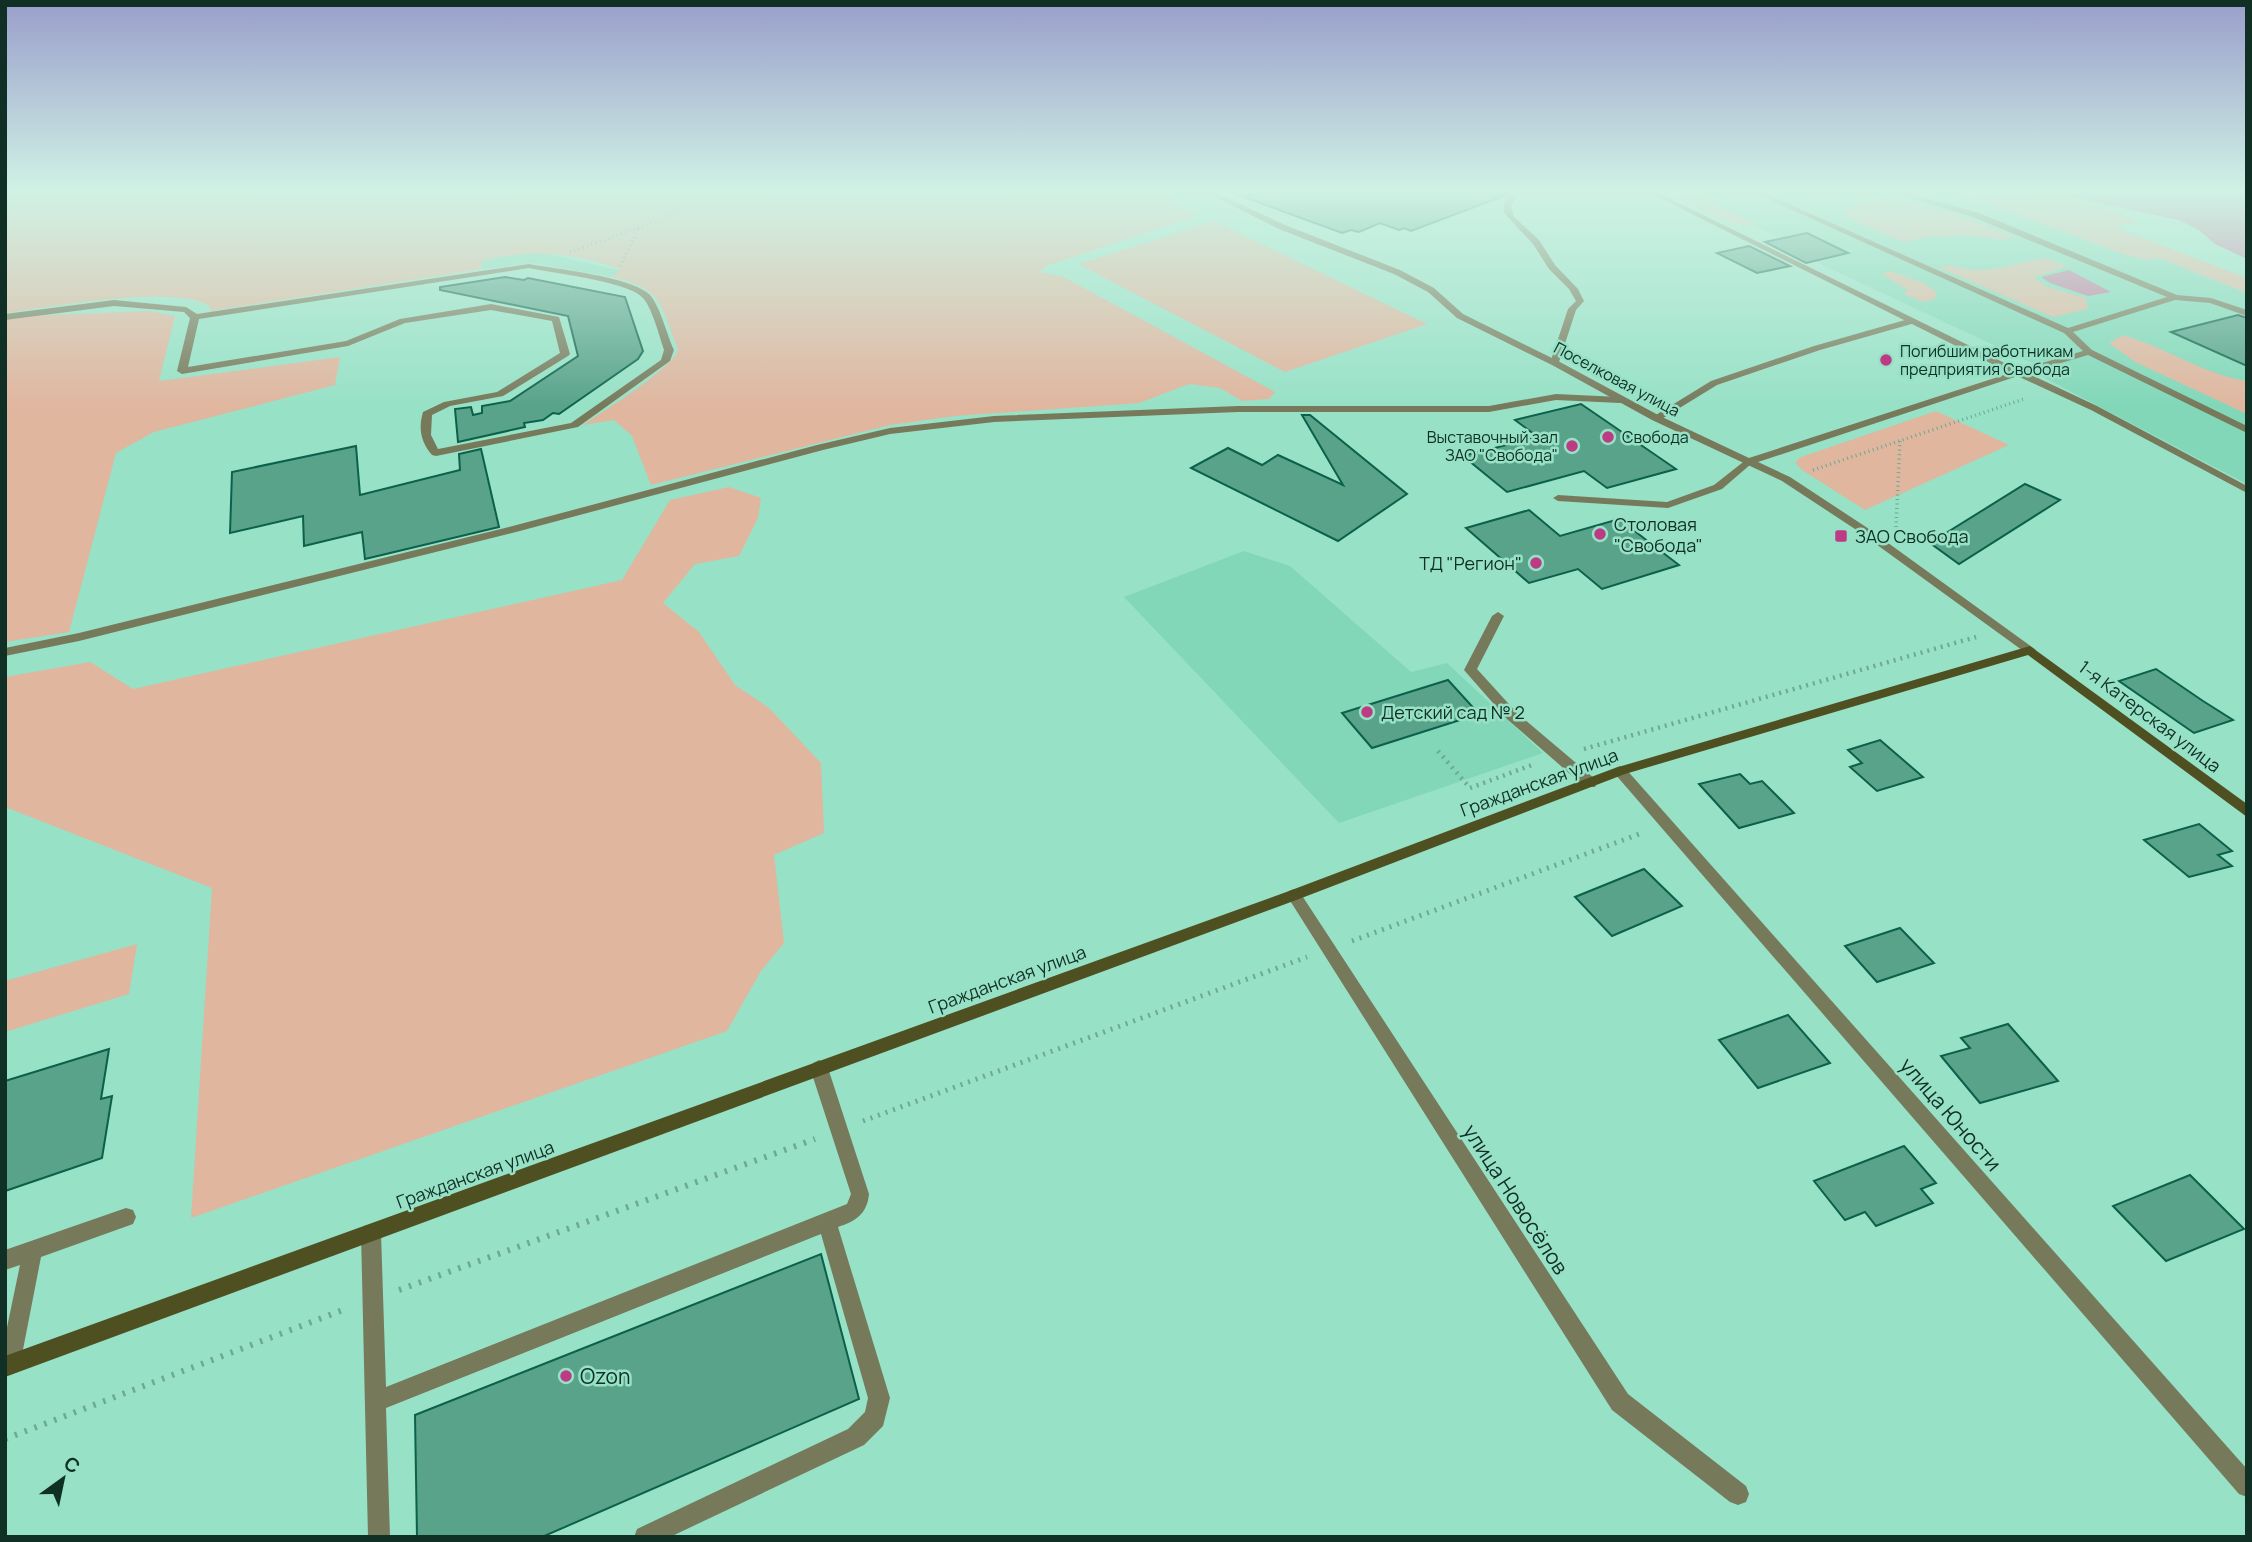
<svg xmlns="http://www.w3.org/2000/svg" width="2252" height="1542" font-family="Manrope,sans-serif">
	<rect width="100%" height="100%" fill="#97e1c6"/>
	<!-- built -->
	<g fill="#82d7b9">
		<polygon points="1685,190 1951,190 2126,255 2147,260 2159,258 2247,293 2247,484 2043,377 2053,373 1797,253 1803,251"/>
		<polygon points="527,252 544,253 622,271 611,277 533,263 482,269 481,261"/>
		<polygon points="1244,551 1290,566 1411,672 1447,663 1543,753 1339,823 1124,597"/>
	</g>
	<!-- green -->
	<g fill="#e0b69f">
		<path d="M5,190H1165L1175,197L1170,201L1197,216L1046,266L1040,272L1064,277L1275,392L1269,399L1242,401L1220,388L1189,384L1139,403L955,416L890,425L651,485L632,436L614,420L583,425C601,413 676,366 678,349C660,304 663,288 611,277L621,270C577,252 527,249 481,261L482,269L210,311V306C175,284 48,307 5,313Z"/>
		<path d="M1663,190H1685L1756,224C1730,230 1686,201 1663,190Z"/>
		<polygon points="1951,190 2053,190 2138,221 2114,227 2247,278 2247,293 2159,258 2147,260 2126,255"/>
		<polygon points="1894,199 1950,212 2014,237 2004,240 1968,235 1932,236 1903,242 1844,216 1846,209 1865,201"/>
		<polygon points="1214,221 1427,324 1285,372 1078,264"/>
		<path d="M2045,258L2067,266L2034,277L2045,286L2086,298L2088,309L2053,317L1940,268C1951,263 1955,267 1967,269C1993,273 2019,262 2045,258Z"/>
		<polygon points="1890,271 1926,284 1936,292 1935,299 1923,302 1904,294 1907,290 1882,274"/>
		<polygon points="148,311 175,316 159,381 340,357 335,385 154,432 116,453 69,632 5,642 5,317"/>
		<path d="M2123,335C2165,347 2203,374 2247,381V414L2135,362L2109,343Z"/>
		<polygon points="1936,411 2009,445 1865,510 1802,470 1795,462 1801,457"/>
		<polygon points="729,487 761,498 758,518 739,556 695,564 663,603 699,632 735,685 769,708 821,763 824,833 774,855 784,943 761,971 727,1031 191,1218 212,888 5,807 5,677 90,662 133,689 622,580 670,500"/>
		<polygon points="137,944 129,994 5,1032 5,981"/>
	</g>
	<!-- water -->
	<g fill="#c37d9f">
		<polygon points="2053,190 2247,190 2247,259 2215,244 2199,230 2179,220 2076,198"/>
		<polygon points="2069,270 2111,292 2088,296 2050,283 2041,277"/>
	</g>
	<!-- building -->
	<g fill="#59a38a" stroke="#0b614a" stroke-width="2">
		<polygon points="1234,190 1508,190 1504,196 1411,231 1404,228 1399,230 1380,223 1359,232 1351,230 1342,233 1233,193"/>
		<polygon points="1807,233 1848,253 1806,263 1765,242"/>
		<polygon points="1749,246 1790,266 1757,273 1717,253"/>
		<polygon points="505,277 524,280 528,278 625,297 643,351 638,359 559,414 553,413 543,420 524,423 525,427 458,442 455,409 471,407 473,415 482,413 482,406 510,401 578,356 568,316 440,290 440,287"/>
		<polygon points="2238,315 2247,318 2247,366 2171,332"/>
		<polygon points="1581,404 1676,469 1607,488 1584,471 1507,492 1463,456 1538,437 1515,420"/>
		<polygon points="1302,415 1310,415 1407,494 1338,541 1191,468 1228,448 1262,465 1278,455 1343,485"/>
		<polygon points="356,446 360,495 460,470 459,454 481,449 499,527 365,559 362,532 304,546 303,516 230,533 232,472"/>
		<polygon points="2025,484 2060,500 1959,564 1930,543"/>
		<polygon points="1529,510 1560,536 1619,519 1679,565 1602,589 1578,569 1529,583 1466,528"/>
		<polygon points="2156,669 2203,701 2233,720 2194,733 2119,681"/>
		<polygon points="1448,680 1479,714 1372,748 1342,713"/>
		<polygon points="1880,740 1923,777 1877,791 1850,767 1862,763 1848,750"/>
		<polygon points="1740,774 1750,784 1762,781 1794,813 1739,828 1699,784"/>
		<polygon points="2199,824 2232,851 2218,855 2232,866 2189,877 2144,840"/>
		<polygon points="1644,869 1682,906 1612,936 1575,897"/>
		<polygon points="1900,928 1934,963 1877,982 1845,946"/>
		<polygon points="1788,1015 1830,1063 1758,1088 1719,1040"/>
		<polygon points="2008,1024 2058,1081 1980,1103 1941,1056 1970,1048 1961,1038"/>
		<polygon points="109,1049 101,1099 112,1096 102,1158 5,1191 5,1081"/>
		<polygon points="1904,1146 1936,1183 1921,1189 1933,1203 1876,1226 1865,1212 1845,1220 1814,1181"/>
		<polygon points="2190,1175 2244,1229 2166,1261 2113,1206"/>
		<polygon points="821,1254 859,1399 542,1537 417,1537 415,1415"/>
	</g>
	<g fill="none" stroke-linecap="round" stroke-linejoin="round">
		<!-- path-far4 -->
		<g stroke="#6da993" stroke-width="2.5" stroke-dasharray="1 3.5" stroke-linecap="butt">
			<polyline points="570,252 669,217 698,190"/>
			<polyline points="620,266 639,228"/>
		</g>
		<!-- path-far3 -->
		<g stroke="#6da993" stroke-width="3.5" stroke-dasharray="1 3.5" stroke-linecap="butt">
			<polyline points="1813,470 2024,399"/>
			<polyline points="1896,527 1900,441"/>
		</g>
		<!-- path-far2 -->
		<g stroke="#6da993" stroke-width="4.5" stroke-dasharray="2 5" stroke-linecap="butt">
			<polyline points="1584,749 1976,637"/>
			<polyline points="1438,751 1470,788 1532,765"/>
		</g>
		<!-- path-far1 -->
		<g stroke="#6da993" stroke-width="5" stroke-dasharray="2 6" stroke-linecap="butt">
			<polyline points="1352,941 1642,833"/>
			<polyline points="863,1121 1307,957"/>
		</g>
		<!-- path -->
		<g stroke="#6da993" stroke-width="6" stroke-dasharray="2.5 8" stroke-linecap="butt">
			<polyline points="399,1290 815,1139"/>
			<polyline points="5,1439 348,1308"/>
		</g>
		<!-- lane -->
		<g fill="#77795b" fill-rule="evenodd">
			<polygon points="1511,190 1518,190 1511,207 1514,217 1539,240 1555,265 1578,289 1584,301 1576,310 1558,365 1550,363 1568,309 1576,301 1569,289 1549,269 1533,244 1504,213 1505,199"/>
			<polygon points="1748,190 1757,190 2068,328 2167,297 1973,217 1903,196 1903,192 1979,213 2177,295 2211,298 2247,310 2247,316 2210,303 2175,300 2073,332 2092,350 2247,426 2247,433 2088,355 2027,373 2097,406 2247,486 2247,493 2091,410 2015,375 2015,371 2083,351 2064,333"/>
			<path d="M529,264C556,269 633,277 650,295C660,306 667,335 674,350L670,361L578,427L436,456L432,455C421,442 418,429 423,412L444,402L497,392L560,353L552,321L491,310L405,323L348,346L182,374L177,371L190,318L184,312L114,306L5,320V314L114,300L186,307L197,314ZM529,268C552,273 633,282 644,299C653,311 659,335 664,350L661,360L571,423L438,449L431,435L432,415L450,406L503,396L568,356L570,354L559,317L491,304L400,319L346,341L188,367L199,319Z"/>
			<polygon points="1912,318 1916,321 1915,323 1820,350 1717,385 1660,420 1651,418 1711,381 1814,346"/>
			<polygon points="1556,394 1620,397 1625,400 1620,403 1556,400 1489,412 1238,412 994,422 890,434 823,450 516,532 79,641 5,656 5,648 79,633 509,527 817,445 890,428 994,416 1238,406 1489,406"/>
			<polygon points="1747,459 1752,462 1751,464 1722,489 1668,508 1558,501 1553,498 1558,495 1667,502 1714,485"/>
			<polygon points="1498,612 1504,616 1477,669 1517,713 1595,779 1597,783 1595,787 1585,787 1507,719 1464,670 1492,616"/>
			<path d="M819,1060L825,1063L828,1068L869,1194C867,1214 856,1221 838,1227L890,1398L883,1426L864,1445L670,1537H634L637,1529L848,1429L865,1412L868,1398L821,1234L386,1408L390,1537H368L361,1233L364,1226L371,1224L378,1226L381,1233L386,1387L847,1204L851,1194L810,1068L813,1063Z"/>
			<polygon points="126,1208 133,1210 136,1217 133,1224 41,1257 20,1365 17,1372 10,1375 5,1373 5,1337 20,1265 5,1270 5,1250"/>
		</g>
		<!-- street -->
		<g fill="#77795b" fill-rule="evenodd">
			<polygon points="1201,190 1210,190 1285,225 1400,270 1434,288 1463,314 1558,361 1660,416 1749,458 2010,373 1644,190 1652,190 2021,371 2021,375 1758,462 1790,477 1866,527 2036,650 2030,654 2026,653 1858,531 1782,481 1652,420 1552,365 1457,318 1428,292 1394,274 1279,229"/>
			<polygon points="1620,766 1625,768 2247,1469 2247,1497 2239,1494 1615,774 1613,771 1615,768"/>
			<polygon points="1294,889 1299,891 1628,1394 1746,1486 1749,1494 1746,1502 1738,1505 1730,1502 1612,1410 1289,899 1286,895 1289,891"/>
		</g>
		<!-- secondary -->
		<polygon fill="#4f5022" fill-rule="evenodd" points="2030,646 2247,804 2247,817 2028,655 1625,774 1299,899 5,1377 5,1356 1289,891 1615,768"/>
	</g>
	<!-- sky -->
	<linearGradient id="sky" x2="0" y2="1"><stop stop-color="#999ecb"/><stop offset="0.47" stop-color="#d0f2e5"/><stop offset="1" stop-color="#d0f2e5" stop-opacity="0"/></linearGradient>
	<rect width="2252" height="406" fill="url(#sky)"/>
	<!-- markers -->
	<g fill="#bc3b84" stroke="#97e1c6" stroke-width="2.5">
		<circle cx="1886" cy="360" r="7"/>
		<circle cx="1608" cy="437" r="7"/>
		<circle cx="1572" cy="446" r="7"/>
		<circle cx="1600" cy="534" r="7"/>
		<rect x="1834" y="529" width="14" height="14" rx="3.5"/>
		<circle cx="1536" cy="563" r="7"/>
		<circle cx="1367" cy="712" r="7"/>
		<circle cx="566" cy="1376" r="7"/>
	</g>
	<g text-anchor="middle" dominant-baseline="central" stroke-width="5" stroke-linejoin="round" paint-order="stroke">
		<!-- far-poi labels -->
		<g font-size="16" fill="#102f25" stroke="#97e1c6" text-anchor="start">
			<text x="1900" y="351">Погибшим работникам<tspan x="1900" dy="18">предприятия Свобода</tspan></text>
			<text x="1558" y="437" text-anchor="end">Выставочный зал<tspan x="1558" dy="18">ЗАО "Свобода"</tspan></text>
			<text x="1622" y="437">Свобода</text>
		</g>
		<!-- far-street labels -->
		<g font-size="16" fill="#102f25" stroke="#97e1c6">
			<text transform="translate(1617 379) rotate(28)">Поселковая улица</text>
		</g>
		<!-- poi labels -->
		<g font-size="18" fill="#102f25" stroke="#97e1c6" text-anchor="start">
			<text x="1614" y="524">Столовая<tspan x="1614" dy="21">"Свобода"</tspan></text>
			<text x="1855" y="536">ЗАО Свобода</text>
			<text x="1522" y="563" text-anchor="end">ТД "Регион"</text>
			<text x="1381" y="712">Детский сад № 2</text>
		</g>
		<!-- street labels -->
		<g font-size="18" fill="#102f25" stroke="#97e1c6">
			<text transform="translate(2150 716) rotate(37)">1-я Катерская улица</text>
			<text transform="translate(1539 782) rotate(-20)">Гражданская улица</text>
			<text transform="translate(1007 979) rotate(-20)">Гражданская улица</text>
			<text transform="translate(475 1174) rotate(-20)">Гражданская улица</text>
		</g>
		<!-- near-street labels -->
		<g font-size="21" fill="#102f25" stroke="#97e1c6">
			<text transform="translate(1951 1114) rotate(49)">улица Юности</text>
			<text transform="translate(1516 1199) rotate(57)">улица Новосёлов</text>
		</g>
		<!-- near-poi labels -->
		<g font-size="21" fill="#102f25" stroke="#97e1c6" text-anchor="start">
			<text x="580" y="1376">Ozon</text>
		</g>
	</g>
	<!-- border -->
	<rect width="2252" height="1542" fill="none" stroke="#102f25" stroke-width="14"/>
	<!-- north arrow -->
	<g transform="translate(63 1479) rotate(33)" stroke="#97e1c6" stroke-width="5" paint-order="stroke">
	<path d="M0-5L12 26L0 18L-12 26Z" fill="#102f25"/>
	<text y="-10" font-size="19" font-weight="bold" text-anchor="middle" fill="#102f25">С</text>
	</g>
</svg>
